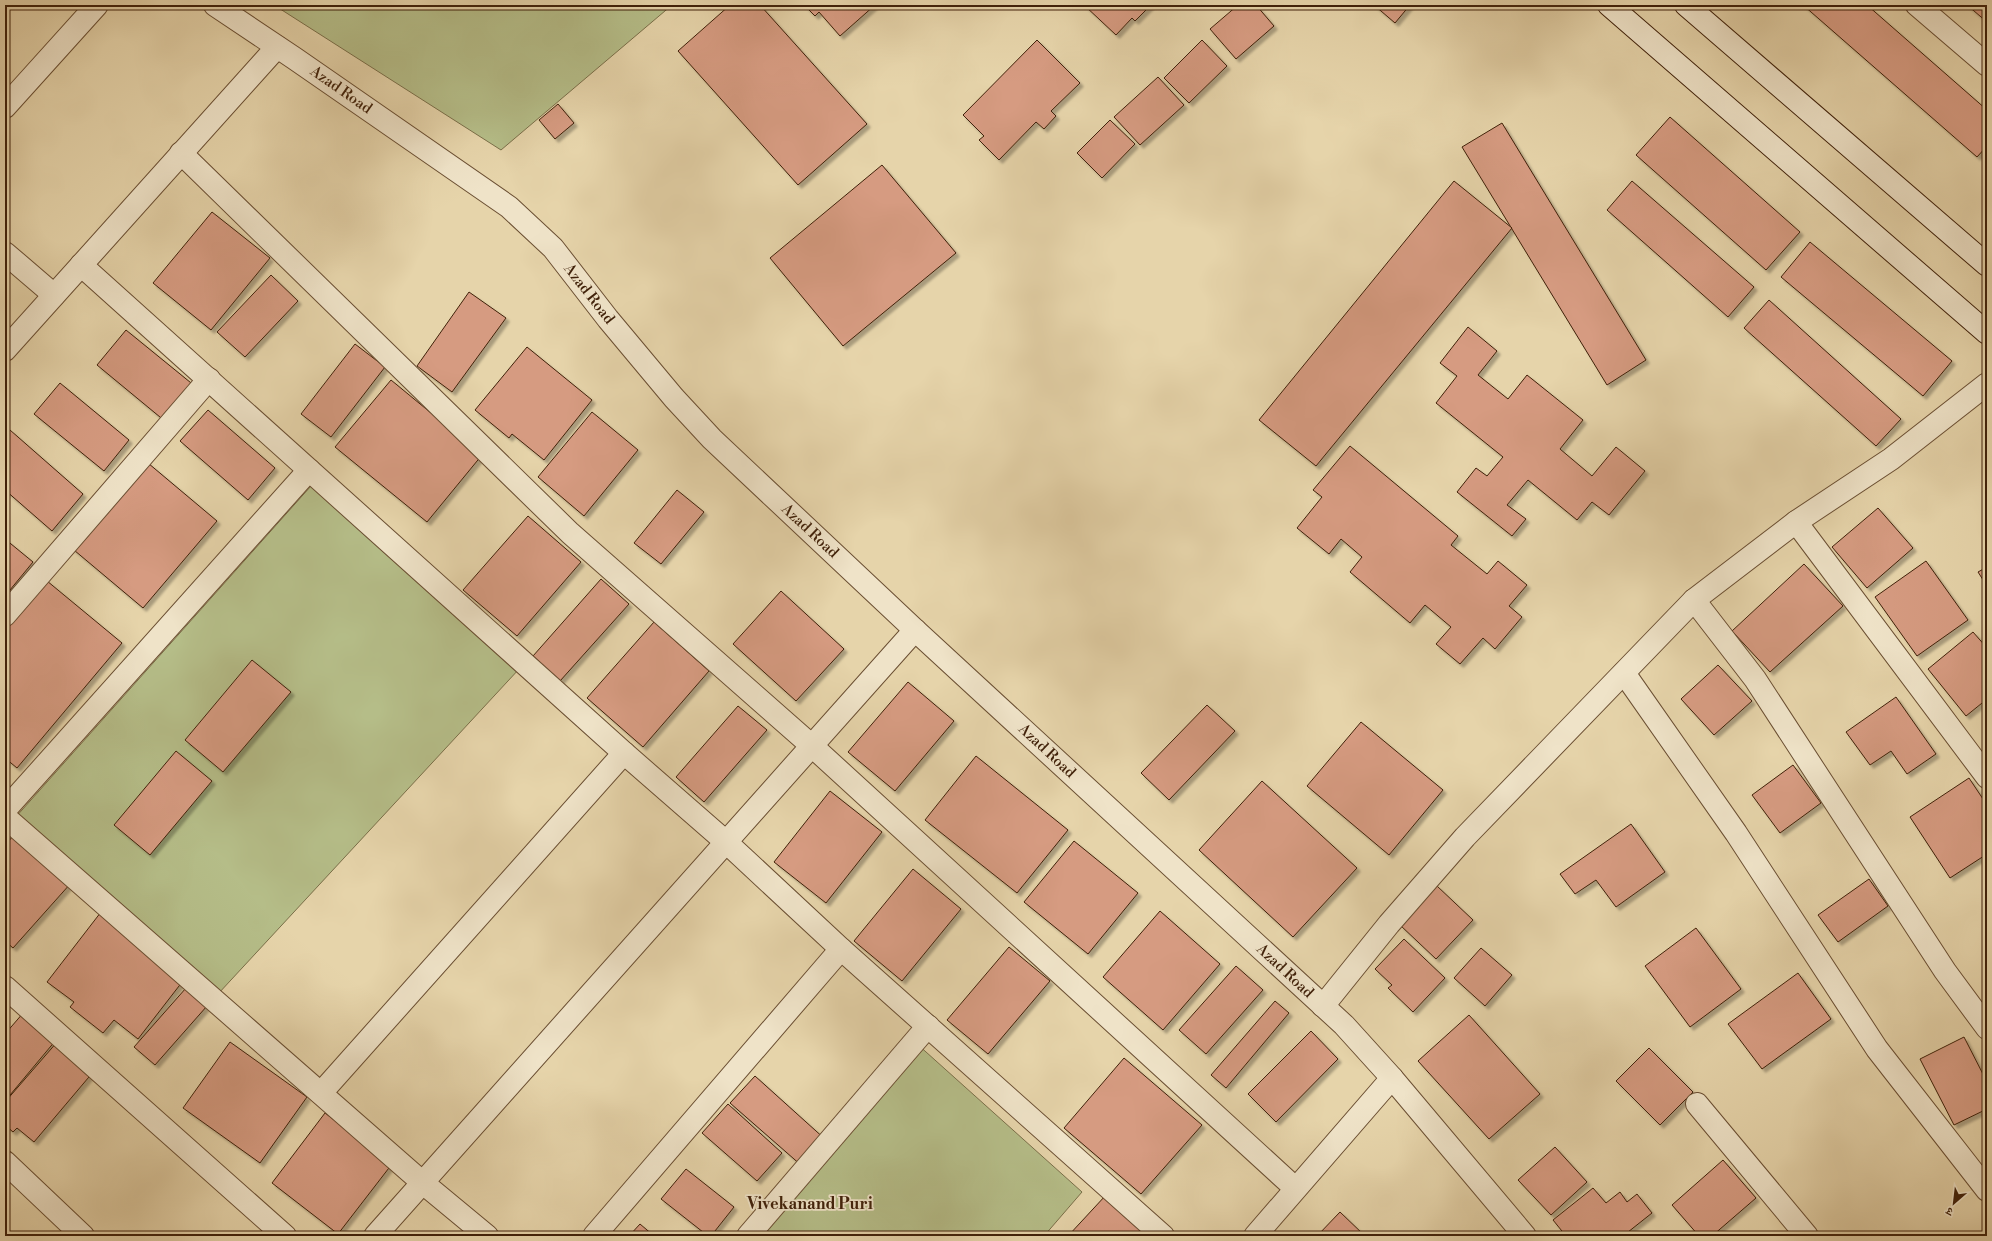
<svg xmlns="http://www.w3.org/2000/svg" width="1992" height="1241" font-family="'Libre Bodoni','Noto Serif Devanagari',serif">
	<defs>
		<filter id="shadow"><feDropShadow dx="3.5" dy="3.5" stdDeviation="1" flood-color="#0004"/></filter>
	</defs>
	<rect width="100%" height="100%" fill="#e6d4aa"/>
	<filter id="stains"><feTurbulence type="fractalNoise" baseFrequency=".005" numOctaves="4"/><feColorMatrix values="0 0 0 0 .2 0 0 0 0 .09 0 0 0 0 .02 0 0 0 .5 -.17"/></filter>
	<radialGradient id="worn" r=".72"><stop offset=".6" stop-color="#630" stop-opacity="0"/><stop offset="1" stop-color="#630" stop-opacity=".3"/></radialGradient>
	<!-- green -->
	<g fill="#b5bd88" stroke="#7a6f49">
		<polygon points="274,5 672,5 501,150"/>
		<polygon points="311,486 520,668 218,994 14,819"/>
		<polygon points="916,1043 1082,1192 1044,1236 755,1236"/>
	</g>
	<!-- building -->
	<g fill="#d69b81" stroke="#40210a" filter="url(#shadow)">
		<polygon points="730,5 760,5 867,124 798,185 678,51"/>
		<polygon points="804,5 875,5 840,36 819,12 815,16"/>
		<polygon points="1084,5 1151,5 1135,21 1132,18 1116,35"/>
		<polygon points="1238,5 1256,5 1274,26 1236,59 1210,29"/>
		<polygon points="1374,5 1410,5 1395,23"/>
		<polygon points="1803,5 1867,5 1987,110 1987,146 1977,157"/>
		<polygon points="1967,5 1987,5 1987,22"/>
		<polygon points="1037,40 1080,83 1051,111 1056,116 1044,129 1036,122 999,160 979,140 984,136 963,115"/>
		<polygon points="1202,40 1227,66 1189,103 1164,78"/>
		<polygon points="1158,77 1184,105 1140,145 1114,117"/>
		<polygon points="558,104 574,123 555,139 539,120"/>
		<polygon points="1670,117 1800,232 1766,270 1636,155"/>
		<polygon points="1110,120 1135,144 1102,178 1077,153"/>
		<polygon points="1502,123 1646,360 1607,385 1462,147"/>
		<polygon points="882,165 956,253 843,346 770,258"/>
		<polygon points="1454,181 1512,228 1316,466 1259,420"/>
		<polygon points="1632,181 1754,287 1728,317 1607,210"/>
		<polygon points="212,212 270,258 211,330 153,283"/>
		<polygon points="1810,242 1952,361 1923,396 1781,277"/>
		<polygon points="271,275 298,301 245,357 217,332"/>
		<polygon points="469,292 506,318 452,392 417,366"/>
		<polygon points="1769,300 1901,419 1876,446 1744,328"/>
		<polygon points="1468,327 1497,351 1478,375 1508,399 1527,375 1583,420 1560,449 1592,476 1616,447 1645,471 1609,515 1592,502 1577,520 1528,480 1507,505 1526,519 1512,536 1457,492 1476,468 1487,476 1503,457 1436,403 1457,376 1440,363"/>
		<polygon points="126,330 196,387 166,422 97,365"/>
		<polygon points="355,344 385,367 331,437 301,414"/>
		<polygon points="527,347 592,400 544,460 512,434 509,438 475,410"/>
		<polygon points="391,380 482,455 427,522 335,447"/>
		<polygon points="60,383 129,440 104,471 34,414"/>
		<polygon points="208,410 275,468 248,500 180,441"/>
		<polygon points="592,412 638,450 584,516 538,477"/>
		<polygon points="10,430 83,494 52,531 5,490 5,437"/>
		<polygon points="1350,446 1458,536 1451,545 1487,574 1498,561 1527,585 1509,606 1522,617 1495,649 1483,638 1460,664 1436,644 1451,627 1425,605 1410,623 1350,572 1362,557 1341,539 1329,554 1297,528 1322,497 1313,490"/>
		<polygon points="142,458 217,521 143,608 68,545"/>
		<polygon points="677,490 704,512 661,564 634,543"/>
		<polygon points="1878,508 1913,548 1867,588 1832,547"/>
		<polygon points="528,516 581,562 517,636 463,590"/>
		<polygon points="5,539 33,562 5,596"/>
		<polygon points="1926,561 1968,620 1917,656 1875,597"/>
		<polygon points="1804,564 1843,606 1770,672 1732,631"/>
		<polygon points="1987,567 1987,586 1978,572"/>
		<polygon points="41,576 122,643 17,768 5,758 5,619"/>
		<polygon points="601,579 629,604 560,681 533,656"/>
		<polygon points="781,591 844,649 796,701 733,644"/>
		<polygon points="654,622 709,671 643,747 587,698"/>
		<polygon points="1973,632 1987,648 1987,699 1966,716 1928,669"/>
		<polygon points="252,660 291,692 223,772 185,740"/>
		<polygon points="1718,665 1752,701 1714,735 1681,699"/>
		<polygon points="908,682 954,721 895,791 848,752"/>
		<polygon points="1896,697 1936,754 1907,774 1891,751 1870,765 1846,732"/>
		<polygon points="1207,705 1235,731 1169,800 1141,773"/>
		<polygon points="738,706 767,730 704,802 676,777"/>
		<polygon points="1361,722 1443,790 1389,855 1307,786"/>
		<polygon points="176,751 212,781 150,855 114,825"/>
		<polygon points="976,756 1068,830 1017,893 925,820"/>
		<polygon points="1793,765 1821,803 1780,833 1752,795"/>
		<polygon points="1969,778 1987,805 1987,854 1950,878 1910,817"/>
		<polygon points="1262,781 1357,868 1293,937 1199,850"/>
		<polygon points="830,791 882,832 826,903 774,862"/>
		<polygon points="1631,824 1665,872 1616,907 1596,880 1575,894 1560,874"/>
		<polygon points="15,834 71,883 13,948 5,941 5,845"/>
		<polygon points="1074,841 1138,893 1088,954 1024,902"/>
		<polygon points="913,869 961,909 902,981 854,941"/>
		<polygon points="1869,879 1888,906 1838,942 1818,915"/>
		<polygon points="1437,886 1473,920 1436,959 1400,925"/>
		<polygon points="1160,911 1220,964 1163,1030 1103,977"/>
		<polygon points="101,912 186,977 138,1039 114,1020 103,1033 70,1007 74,1002 47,982"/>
		<polygon points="1696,928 1741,989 1690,1027 1645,966"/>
		<polygon points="1404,939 1445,978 1413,1012 1388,988 1392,985 1375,969"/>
		<polygon points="1009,947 1050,981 988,1054 947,1020"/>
		<polygon points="1481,948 1512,975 1485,1006 1454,978"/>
		<polygon points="1236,966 1263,990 1206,1054 1179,1030"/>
		<polygon points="1798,973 1831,1019 1762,1069 1728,1024"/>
		<polygon points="186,988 207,1006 155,1065 134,1047"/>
		<polygon points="1275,1001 1289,1013 1226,1088 1211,1075"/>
		<polygon points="24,1012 56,1040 5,1101 5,1034"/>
		<polygon points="1469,1015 1540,1094 1489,1139 1418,1061"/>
		<polygon points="1311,1031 1338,1059 1276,1122 1248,1094"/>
		<polygon points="1964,1037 1987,1082 1987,1109 1954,1125 1920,1059"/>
		<polygon points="58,1041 94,1071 34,1142 17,1128 13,1132 5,1125 5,1102"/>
		<polygon points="230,1042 307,1097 260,1163 183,1108"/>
		<polygon points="1649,1048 1693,1092 1660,1125 1616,1081"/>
		<polygon points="1124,1058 1202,1125 1141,1194 1064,1128"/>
		<polygon points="755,1076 826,1140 802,1166 730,1103"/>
		<polygon points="728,1104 782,1153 757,1181 702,1133"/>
		<polygon points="325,1113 392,1164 338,1234 272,1183"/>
		<polygon points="1555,1147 1587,1182 1551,1215 1518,1180"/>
		<polygon points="1723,1160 1756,1198 1712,1236 1699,1236 1672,1205"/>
		<polygon points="686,1169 734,1207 711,1236 708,1236 661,1199"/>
		<polygon points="1593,1188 1606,1203 1620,1192 1627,1202 1637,1194 1652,1213 1623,1236 1566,1236 1553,1220"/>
		<polygon points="1106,1195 1151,1236 1068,1236"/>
		<polygon points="1340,1212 1365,1236 1317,1236"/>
		<polygon points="640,1224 654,1236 629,1236"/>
	</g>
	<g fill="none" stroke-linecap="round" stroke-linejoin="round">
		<!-- street casing -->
		<g stroke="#6a4e32" stroke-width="24">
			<g id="street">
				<polyline points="215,5 294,58 509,207 553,248 608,319 674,398 712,439 915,630 1344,1025 1392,1078 1525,1236"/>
				<polyline points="1917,5 1987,65"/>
				<polyline points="5,107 97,5"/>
				<polyline points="181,153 570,533 812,746 1295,1188"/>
				<polyline points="5,253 54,295"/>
				<polyline points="81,265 624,753 726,842 841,949 1163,1236"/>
				<polyline points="5,350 277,47"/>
				<polyline points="1796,522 1987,777"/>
				<polyline points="1694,600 1755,679 1945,971 1987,1028"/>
				<polyline points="5,615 209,379"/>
				<polyline points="1624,673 1736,833 1877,1049 1987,1190"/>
				<polyline points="5,810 309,470"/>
				<polyline points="5,817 423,1183 487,1236"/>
				<polyline points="5,987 285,1236"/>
				<polyline points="1323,1006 1389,924 1465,837 1694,600 1796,522 1891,459 1987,384"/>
				<polyline points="321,1093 624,753"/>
				<polyline points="1697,1104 1807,1236"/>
				<polyline points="5,1162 83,1236"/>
				<polyline points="375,1236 915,630"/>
				<polyline points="594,1236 841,949"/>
				<polyline points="748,1236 928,1026"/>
				<polyline points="1255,1236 1392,1078"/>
			</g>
		</g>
		<!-- secondary casing -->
		<g stroke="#40210a" stroke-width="24">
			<g id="secondary">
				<polyline points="1609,5 1987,333"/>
				<polyline points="1686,5 1987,265"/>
			</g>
		</g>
		<!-- street -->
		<use href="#street" stroke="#efe3c8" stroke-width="22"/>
		<!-- secondary -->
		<use href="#secondary" stroke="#efe3c8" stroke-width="22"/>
	</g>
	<g text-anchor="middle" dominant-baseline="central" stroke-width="3.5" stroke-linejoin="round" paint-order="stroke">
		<!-- street labels -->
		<g font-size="15" fill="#40210a" stroke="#efe3c8">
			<text transform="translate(341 90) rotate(35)">Azad Road</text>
			<text transform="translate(589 294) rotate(52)">Azad Road</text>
			<text transform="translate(810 531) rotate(43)">Azad Road</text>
			<text transform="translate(1047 751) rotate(43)">Azad Road</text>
			<text transform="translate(1285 971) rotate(43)">Azad Road</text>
		</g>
		<!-- neighbourhood labels -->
		<g font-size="16" font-weight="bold" fill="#40210a" stroke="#efe3c8">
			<text x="810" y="1204">Vivekanand Puri</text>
		</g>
	</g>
	<!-- margin -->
	<rect width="1992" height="1241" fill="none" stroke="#e6d4aa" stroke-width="20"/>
	<rect x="6" y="6" width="1980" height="1229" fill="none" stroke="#40210a" stroke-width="2"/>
	<rect x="10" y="10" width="1972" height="1221" fill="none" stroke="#40210a"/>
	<!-- north arrow -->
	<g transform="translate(1954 1203) rotate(208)" stroke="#efe3c8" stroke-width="3" paint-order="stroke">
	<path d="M0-3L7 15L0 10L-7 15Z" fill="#40210a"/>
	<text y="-6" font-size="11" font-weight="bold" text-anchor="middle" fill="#40210a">उ</text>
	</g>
	<rect width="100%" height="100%" filter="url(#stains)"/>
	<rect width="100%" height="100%" fill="url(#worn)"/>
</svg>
